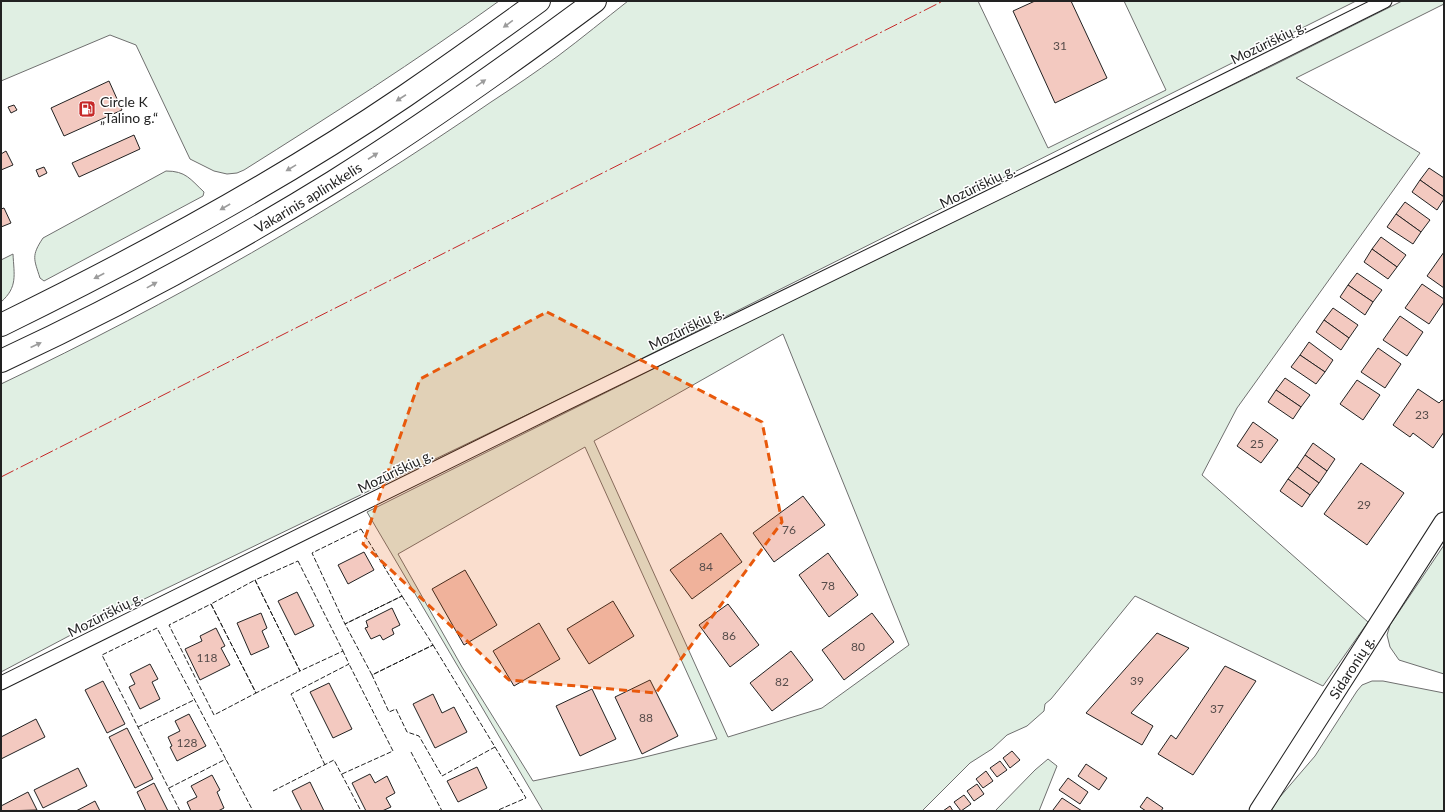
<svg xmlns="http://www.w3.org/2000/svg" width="1445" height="812" font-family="Lato,sans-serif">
	<rect width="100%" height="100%" fill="#fff"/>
	<!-- green -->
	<g fill="#e0efe3" stroke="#6f6f6f" fill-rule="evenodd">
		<path d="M1,1H499C416,61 330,116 244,170L237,173L227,174L214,171L190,159L136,45L110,35L1,81Z"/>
		<path d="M628,1H978L1048,148L1166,90L1124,1H1356L589,385L84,628L1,672V384C171,303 336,209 491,102C514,87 536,72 558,56C582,38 605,19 628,1Z"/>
		<path d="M1402,1H1444V4L1296,78L1420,153L1237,408L1202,475L1368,622L1323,686L1135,596L1051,699L1045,704L1044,711L1027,726L1007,735L992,749L970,763L922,811H543L367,512L847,272L1274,65ZM783,334L909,645L822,708L728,737L594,441ZM585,447L717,739L633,760L533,781L462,667L398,554Z"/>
		<path d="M166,171C186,171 190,179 204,192L203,196L44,281L40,278C34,259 31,256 43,238Z"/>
		<path d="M13,254C14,275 18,287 1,302V260Z"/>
		<polygon points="1444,545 1444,674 1399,660 1390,647 1387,635 1390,625"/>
		<polygon points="1372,681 1383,681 1444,693 1444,811 1271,811 1279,798 1315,756 1357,691 1362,685"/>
		<polygon points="1048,759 1057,766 1039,811 995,811 1035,770"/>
	</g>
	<!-- building -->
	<g fill="#f3c9c0" stroke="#222">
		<polygon points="1035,1 1071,1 1107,78 1055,103 1013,11"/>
		<polygon points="109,81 122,110 64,136 51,108"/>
		<polygon points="14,105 17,110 11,113 8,107"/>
		<polygon points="134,135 140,149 79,177 72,163"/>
		<polygon points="6,151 13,165 1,170 1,154"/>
		<polygon points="44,167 47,173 39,177 36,170"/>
		<polygon points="1429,168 1444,178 1444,197 1420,180"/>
		<polygon points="1420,180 1444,197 1444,199 1437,210 1412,192"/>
		<polygon points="1405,202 1430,220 1421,232 1396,214"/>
		<polygon points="4,208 11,223 1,227 1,209"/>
		<polygon points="1396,214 1421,232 1413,244 1387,227"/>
		<polygon points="1381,237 1406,255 1397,267 1372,249"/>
		<polygon points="1372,249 1397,267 1388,279 1364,262"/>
		<polygon points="1444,252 1444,288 1427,276"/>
		<polygon points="1357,273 1382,290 1373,302 1348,285"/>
		<polygon points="1422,284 1444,299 1444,302 1429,324 1405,308"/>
		<polygon points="1348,285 1373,302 1365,315 1340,297"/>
		<polygon points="1333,308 1358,325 1349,338 1324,320"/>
		<polygon points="1400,316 1423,332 1407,356 1383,340"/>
		<polygon points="1324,320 1349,338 1341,350 1316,332"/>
		<polygon points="1309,342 1333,360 1325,372 1300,355"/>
		<polygon points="1378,348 1401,364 1385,388 1361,372"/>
		<polygon points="1300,355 1325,372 1316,384 1291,367"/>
		<polygon points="1285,378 1310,395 1301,407 1276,390"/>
		<polygon points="1357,380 1380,395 1363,420 1340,404"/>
		<polygon points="1418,389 1439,403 1442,400 1444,401 1444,432 1433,448 1413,433 1410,437 1393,425"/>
		<polygon points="1276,390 1301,407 1293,419 1268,402"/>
		<polygon points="1253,422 1278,440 1261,463 1237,446"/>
		<polygon points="1313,443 1335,459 1327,471 1305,455"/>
		<polygon points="1305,455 1327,471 1319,483 1297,467"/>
		<polygon points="1361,463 1404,493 1367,545 1324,514"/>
		<polygon points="1297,467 1319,483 1310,495 1288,479"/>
		<polygon points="1288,479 1310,495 1302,507 1280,491"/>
		<polygon points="803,496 825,525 774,562 753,533"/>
		<polygon points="721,533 742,562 692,599 670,570"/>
		<polygon points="364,552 374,570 348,584 338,565"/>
		<polygon points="828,553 858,595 829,617 799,575"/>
		<polygon points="465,570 497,625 464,645 432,589"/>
		<polygon points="297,592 314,626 295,635 278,601"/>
		<polygon points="613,601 634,636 589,664 567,629"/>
		<polygon points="728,604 759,645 730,667 699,625"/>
		<polygon points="392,608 400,625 392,629 394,634 383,640 380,635 371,639 365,628 368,627 366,621"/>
		<polygon points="261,613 267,628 262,631 269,647 251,655 237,623"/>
		<polygon points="872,613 894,642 844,680 822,650"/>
		<polygon points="539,623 560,659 514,686 493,651"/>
		<polygon points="216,628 225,646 221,648 230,665 200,680 185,649 202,641 200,636"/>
		<polygon points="1157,633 1189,648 1131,713 1153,726 1142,745 1086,713"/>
		<polygon points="791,651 813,680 772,711 750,683"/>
		<polygon points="150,664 158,679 152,682 160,699 140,709 129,687 135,684 130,674"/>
		<polygon points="1225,666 1256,681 1193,775 1158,754 1171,735 1176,739"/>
		<polygon points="650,680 678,736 642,754 615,697"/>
		<polygon points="103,681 125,724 107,733 85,690"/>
		<polygon points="329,683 352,729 333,738 310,692"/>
		<polygon points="592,689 616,739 580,756 556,706"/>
		<polygon points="433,694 442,713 454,707 467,732 435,748 413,704"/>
		<polygon points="189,714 206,746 177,761 170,747 172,746 168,737 180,731 175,721"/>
		<polygon points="36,719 45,737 1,759 1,737"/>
		<polygon points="127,728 153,779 135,788 109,737"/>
		<polygon points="1012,751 1020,760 1010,768 1003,758"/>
		<polygon points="1000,761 1007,770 997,777 990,768"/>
		<polygon points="1086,764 1107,778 1099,790 1078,776"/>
		<polygon points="477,767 487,788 458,802 447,781"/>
		<polygon points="78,768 87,786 43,808 34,790"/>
		<polygon points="986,771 993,781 983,788 976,779"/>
		<polygon points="370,774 375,783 387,776 395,793 386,798 391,807 382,811 366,811 352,783"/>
		<polygon points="212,775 220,790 217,792 224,808 218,811 191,811 187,802 197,797 191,786"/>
		<polygon points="1068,778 1088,792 1080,804 1059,790"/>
		<polygon points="310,782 324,811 302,811 292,791"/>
		<polygon points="154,783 168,811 146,811 137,792"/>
		<polygon points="977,784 984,794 974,801 967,791"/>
		<polygon points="28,792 37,810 1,811 1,806"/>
		<polygon points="964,795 971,804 961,811 954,802"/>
		<polygon points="1147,797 1163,808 1161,811 1146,811 1140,807"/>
		<polygon points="1062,798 1082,811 1056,811 1053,810"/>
		<polygon points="95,801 100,811 76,811"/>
		<polygon points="950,806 953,811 943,811"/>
	</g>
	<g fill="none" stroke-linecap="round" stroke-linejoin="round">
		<!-- street casing -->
		<g stroke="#222" stroke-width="15">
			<polyline id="street" points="1,683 561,406 1063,161 1385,1"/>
		</g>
		<!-- secondary casing -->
		<g stroke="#222" stroke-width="21">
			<g id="secondary">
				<path id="s1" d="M1259,811L1444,522"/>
			</g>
		</g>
		<!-- highway casing -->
		<g stroke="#222" stroke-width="24">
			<g id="highway">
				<path d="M1,325C140,257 277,183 405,96C450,65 495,33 539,1"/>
				<path id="s2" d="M1,361C115,308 226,248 333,182C423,126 510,64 595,1"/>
			</g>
		</g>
		<!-- street -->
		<use href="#street" stroke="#fff" stroke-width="13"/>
		<!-- secondary -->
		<use href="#secondary" stroke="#fff" stroke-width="19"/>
		<!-- highway -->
		<use href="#highway" stroke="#fff" stroke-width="22"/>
		<!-- fence -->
		<g stroke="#222" stroke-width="1" stroke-dasharray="5 2" stroke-linecap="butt">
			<polygon points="361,529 402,596 345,624 312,553"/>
			<polygon points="298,561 343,651 300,671 255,580"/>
			<polygon points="255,580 300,671 256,693 211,604"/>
			<polygon points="402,596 433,645 372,675 345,624"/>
			<polygon points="211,604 256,693 214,715 169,625"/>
			<polygon points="433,645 495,747 442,776 419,736 407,732 396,709 389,712 372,675"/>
			<polyline points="138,727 194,700"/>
			<polyline points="495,747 526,798 496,811"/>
			<polyline points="411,752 442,811"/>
			<polyline points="325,765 291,694 349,664 343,651"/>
			<polyline points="342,774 393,751 349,664"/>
			<polyline points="169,788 226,759"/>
			<polyline points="273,791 334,760 361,811"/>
			<polyline points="180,811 102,655 157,628 253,811"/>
		</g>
		<!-- power -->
		<polyline stroke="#c62828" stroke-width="1" stroke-dasharray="14 3 2 3" stroke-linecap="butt" points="1,477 943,1"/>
	</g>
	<!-- one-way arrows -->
	<defs><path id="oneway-solid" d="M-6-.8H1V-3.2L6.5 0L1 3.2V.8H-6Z"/></defs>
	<g fill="#9c9c9c">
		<use href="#oneway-solid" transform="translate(508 24) rotate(144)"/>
		<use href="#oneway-solid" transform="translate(481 83) rotate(-35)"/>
		<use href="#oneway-solid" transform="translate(401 98) rotate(147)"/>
		<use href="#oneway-solid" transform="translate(373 156) rotate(-33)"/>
		<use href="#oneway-solid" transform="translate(291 168) rotate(149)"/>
		<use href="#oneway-solid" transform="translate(225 207) rotate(150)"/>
		<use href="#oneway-solid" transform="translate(99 276) rotate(152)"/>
		<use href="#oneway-solid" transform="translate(152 285) rotate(-29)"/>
		<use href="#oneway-solid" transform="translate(36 345) rotate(-25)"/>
	</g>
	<!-- marked area -->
	<path fill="#e8590c" fill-opacity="0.2" stroke="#e8590c" stroke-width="3" stroke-dasharray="8 5" stroke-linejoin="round" d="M547,312L762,422L782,522L656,693L509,680L363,544L420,379Z"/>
	<!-- icons -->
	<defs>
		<g id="fuel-square" transform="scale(0.9)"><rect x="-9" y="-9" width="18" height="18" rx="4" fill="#c62828" stroke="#fff"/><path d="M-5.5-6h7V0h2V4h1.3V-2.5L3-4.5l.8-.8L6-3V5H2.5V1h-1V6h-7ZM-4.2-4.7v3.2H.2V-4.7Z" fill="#fff"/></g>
	</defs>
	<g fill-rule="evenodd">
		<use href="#fuel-square" x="87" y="109"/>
	</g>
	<g text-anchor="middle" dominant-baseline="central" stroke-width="3" stroke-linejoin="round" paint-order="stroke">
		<!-- number labels -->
		<g font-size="12" fill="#564c4a">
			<text x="1060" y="45">31</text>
			<text x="1422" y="414">23</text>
			<text x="1257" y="443">25</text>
			<text x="1364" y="504">29</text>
			<text x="789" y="529">76</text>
			<text x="706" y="566">84</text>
			<text x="828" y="585">78</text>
			<text x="729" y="635">86</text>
			<text x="858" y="646">80</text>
			<text x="207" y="657">118</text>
			<text x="1137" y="680">39</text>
			<text x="782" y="681">82</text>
			<text x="1217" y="708">37</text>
			<text x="646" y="717">88</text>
			<text x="187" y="742">128</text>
		</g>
		<!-- street labels -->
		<g font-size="14" fill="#222" stroke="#fff">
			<text transform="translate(1268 42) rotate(-26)">Mozūriškių g.</text>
			<text transform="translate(977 186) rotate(-26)">Mozūriškių g.</text>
			<text stroke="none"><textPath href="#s2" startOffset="348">Vakarinis aplinkkelis</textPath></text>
			<text transform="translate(686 328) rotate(-26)">Mozūriškių g.</text>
			<text transform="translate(395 471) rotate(-26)">Mozūriškių g.</text>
			<text transform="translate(105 614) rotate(-27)">Mozūriškių g.</text>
			<text stroke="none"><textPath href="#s1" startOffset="171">Sidaronių g.</textPath></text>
		</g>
		<!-- poi labels -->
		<g font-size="14" fill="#222" stroke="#fff" text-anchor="start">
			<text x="100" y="101">Circle K<tspan x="100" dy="16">„Talino g.“</tspan></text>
		</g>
	</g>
	<!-- border -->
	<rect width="1445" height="812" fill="none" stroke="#222222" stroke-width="4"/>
</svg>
